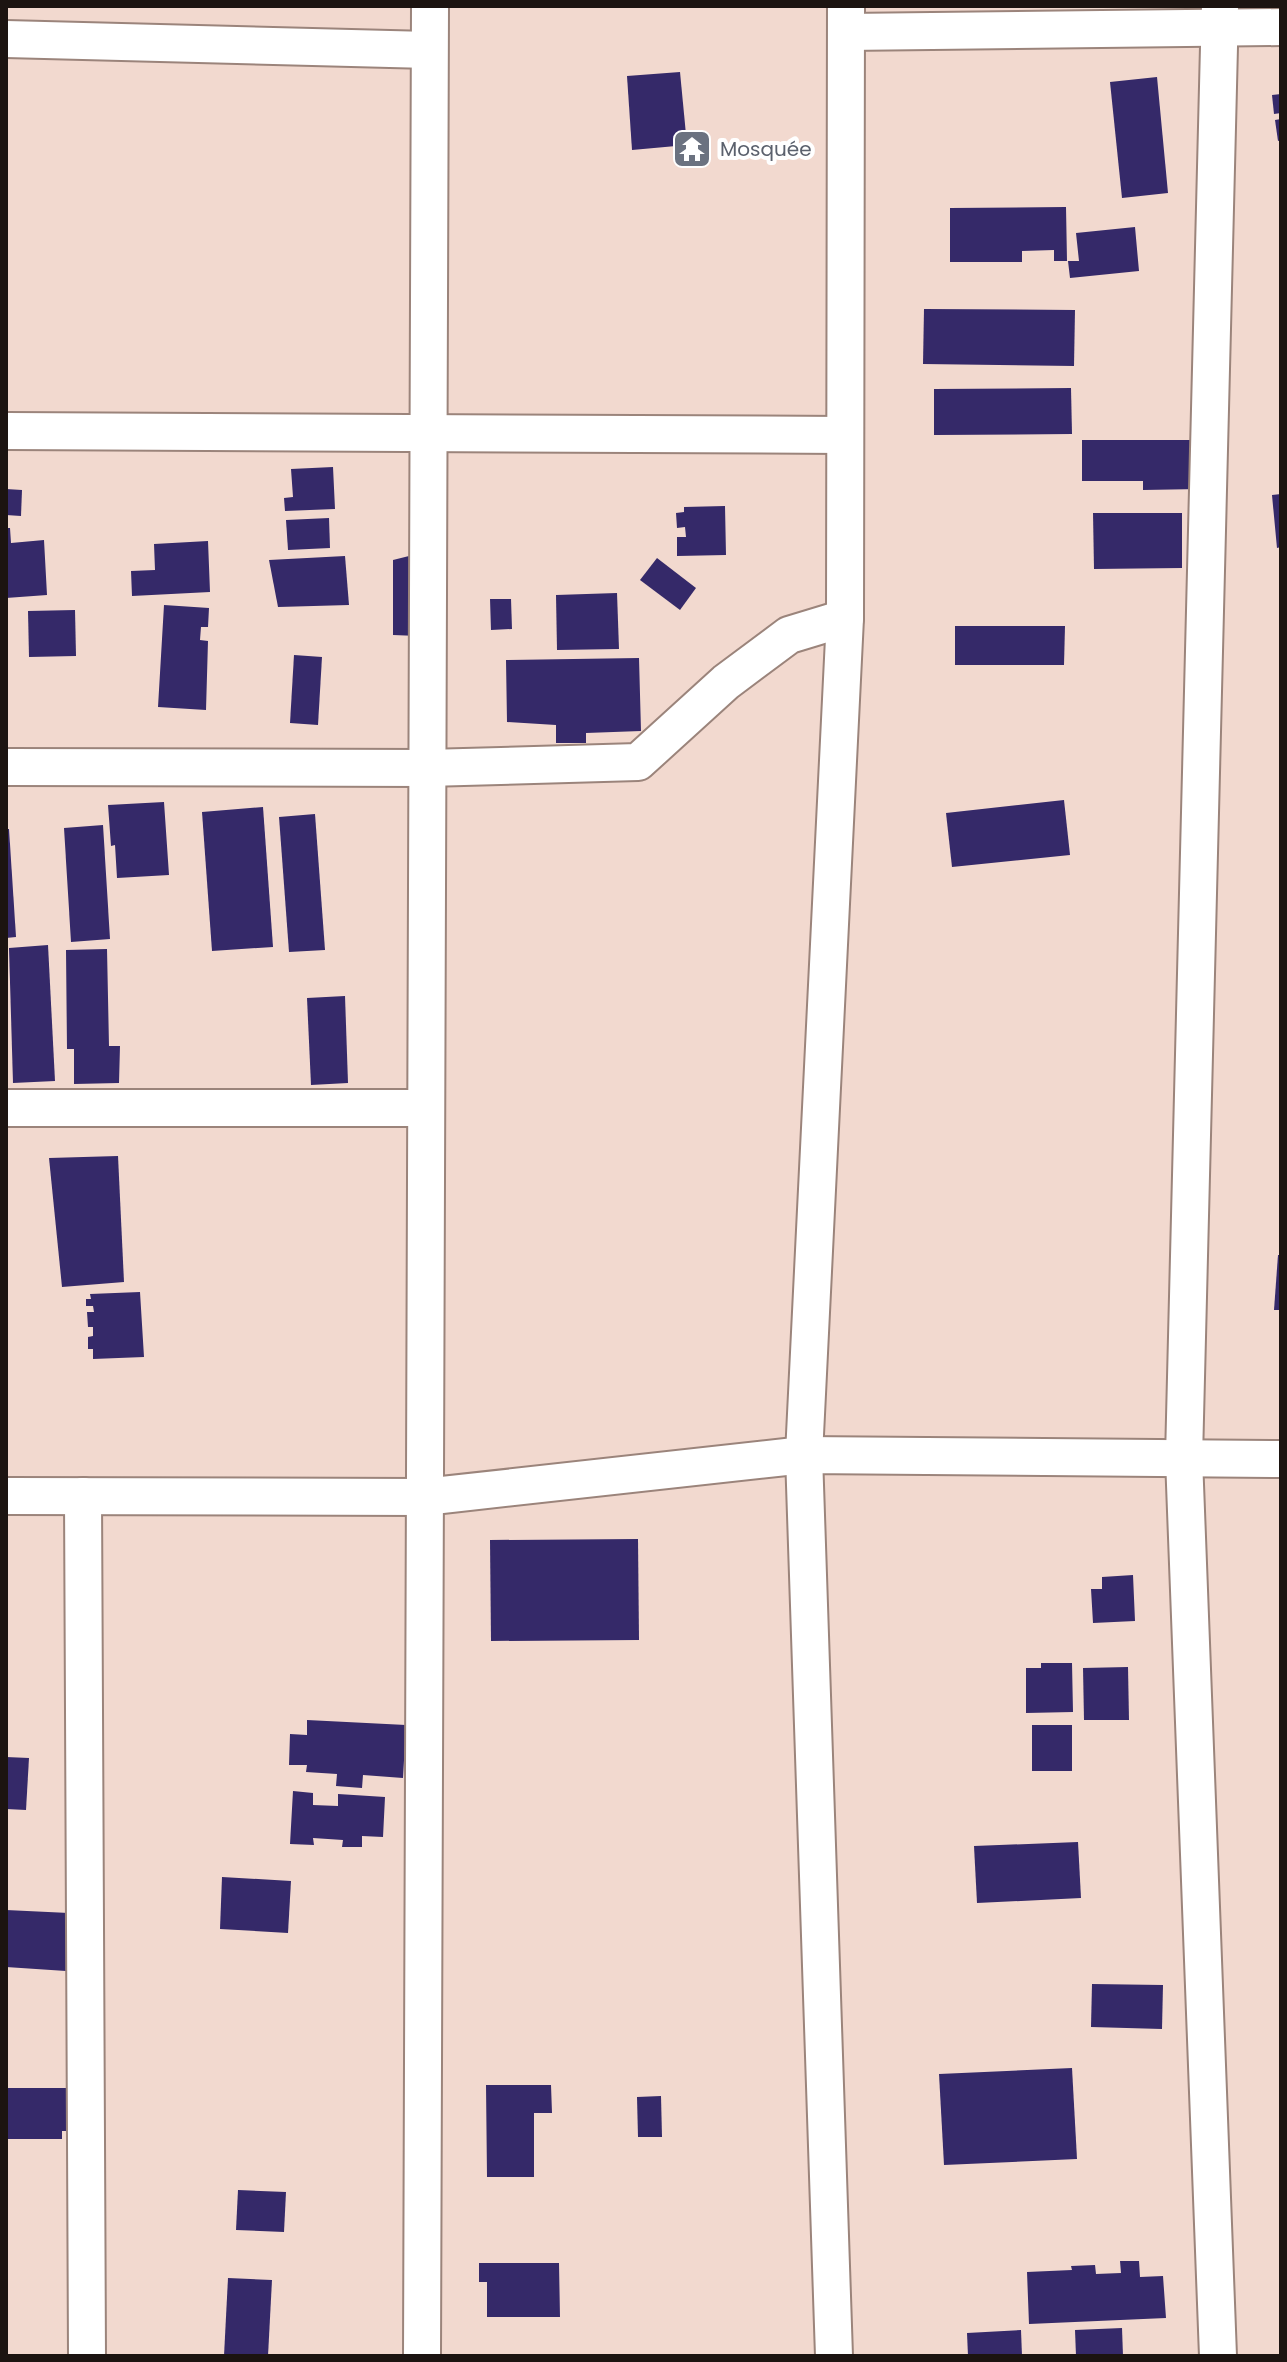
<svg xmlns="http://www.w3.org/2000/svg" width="1287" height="2362" font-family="Poppins,sans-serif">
	<rect width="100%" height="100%" fill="#f2d9cf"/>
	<!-- building -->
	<g fill="#352969">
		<polygon points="680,72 687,145 632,150 627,76"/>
		<polygon points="1157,77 1168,193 1122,198 1110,82"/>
		<polygon points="1281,94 1281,113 1274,114 1272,95"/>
		<polygon points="1281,119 1281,140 1278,141 1275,120"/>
		<polygon points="1066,207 1067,261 1054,261 1054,250 1022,251 1022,262 950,262 950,208"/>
		<polygon points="1135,227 1139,271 1070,278 1068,261 1079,261 1076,233"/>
		<polygon points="924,309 1075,310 1074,366 923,364"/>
		<polygon points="1071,388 1072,434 934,435 934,389"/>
		<polygon points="1082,440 1199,440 1200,489 1143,490 1143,481 1082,481"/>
		<polygon points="333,467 335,509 285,511 284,498 293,497 291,469"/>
		<polygon points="6,489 22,490 21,516 6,515"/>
		<polygon points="1281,494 1281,547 1277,548 1272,495"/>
		<polygon points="725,506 726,555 677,556 677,537 686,537 685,527 677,528 676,513 684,512 684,507"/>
		<polygon points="1093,513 1182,513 1182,568 1094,569"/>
		<polygon points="329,518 330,548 288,550 286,520"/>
		<polygon points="6,528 10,528 11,543 44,540 47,595 6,598"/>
		<polygon points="208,541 210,592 132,596 131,571 155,570 154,544"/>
		<polygon points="421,553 418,636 393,635 393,560"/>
		<polygon points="345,556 349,605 278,607 269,560"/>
		<polygon points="657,558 696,588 680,610 640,580"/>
		<polygon points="617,593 619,649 557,650 556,595"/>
		<polygon points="490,599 511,599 512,629 491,630"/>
		<polygon points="164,605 209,608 208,627 201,627 200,640 208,641 206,710 158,707"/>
		<polygon points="75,610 76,656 29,657 28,611"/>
		<polygon points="955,626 1065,626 1064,665 955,665"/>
		<polygon points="294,655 322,657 318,725 290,723"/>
		<polygon points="639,658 641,731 586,733 586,743 556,743 556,725 507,722 506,660"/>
		<polygon points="1064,800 1070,855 952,867 946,813"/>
		<polygon points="164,802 169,875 117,878 115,845 111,846 108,805"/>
		<polygon points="263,807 273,947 212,951 202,812"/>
		<polygon points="315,814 325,950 289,952 279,817"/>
		<polygon points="103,825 110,939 71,942 64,828"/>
		<polygon points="6,829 9,829 16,937 6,938"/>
		<polygon points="48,945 55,1081 13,1083 9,948"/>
		<polygon points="107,949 109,1046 120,1046 119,1083 74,1084 74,1049 67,1049 66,950"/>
		<polygon points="345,996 348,1083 311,1085 307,998"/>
		<polygon points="118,1156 124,1282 62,1287 49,1158"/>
		<polygon points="1278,1255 1281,1255 1281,1310 1274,1310"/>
		<polygon points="140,1292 144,1357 93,1359 93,1349 88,1349 88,1337 93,1336 93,1327 88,1327 87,1312 94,1312 93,1306 86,1306 86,1299 91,1299 90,1294"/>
		<polygon points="638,1539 639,1640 491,1641 490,1540"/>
		<polygon points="1133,1575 1135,1621 1093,1623 1091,1589 1102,1589 1102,1577"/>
		<polygon points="1041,1663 1072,1663 1073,1712 1026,1713 1026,1668 1041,1668"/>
		<polygon points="1128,1667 1129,1720 1084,1720 1083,1668"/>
		<polygon points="307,1720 406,1725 403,1778 363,1775 362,1788 336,1786 337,1774 306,1772 307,1765 289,1765 290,1734 307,1735"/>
		<rect x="1032" y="1725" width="40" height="46"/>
		<polygon points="6,1757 29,1758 26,1810 6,1809"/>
		<polygon points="293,1791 313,1793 313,1805 338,1806 338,1794 385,1797 383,1837 362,1836 362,1847 342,1847 343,1840 313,1838 314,1845 290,1844"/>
		<polygon points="1078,1842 1081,1898 977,1903 974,1846"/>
		<polygon points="222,1877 291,1881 288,1933 220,1929"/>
		<polygon points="6,1910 69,1913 66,1971 6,1967"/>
		<polygon points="1092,1984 1163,1985 1162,2029 1091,2027"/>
		<polygon points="1072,2068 1077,2159 944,2165 939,2074"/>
		<polygon points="486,2085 551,2085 552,2113 534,2113 534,2177 487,2177"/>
		<polygon points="6,2088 82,2088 81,2131 62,2131 62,2139 6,2139"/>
		<polygon points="661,2096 662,2137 638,2137 637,2097"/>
		<polygon points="238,2190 286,2192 284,2232 236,2230"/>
		<polygon points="1120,2261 1139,2261 1140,2277 1163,2276 1166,2318 1029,2324 1027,2272 1072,2270 1071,2266 1095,2265 1096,2274 1121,2273"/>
		<polygon points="479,2263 559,2263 560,2317 487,2317 487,2282 479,2282"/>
		<polygon points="228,2278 272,2280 268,2356 224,2356"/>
		<polygon points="1122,2328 1123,2356 1076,2356 1075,2330"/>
		<polygon points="1021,2330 1022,2356 968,2356 967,2333"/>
	</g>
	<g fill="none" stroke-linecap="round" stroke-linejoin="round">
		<!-- minor casing -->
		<g stroke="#9b847b" stroke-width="40">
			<g id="minor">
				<polyline points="846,32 1281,27"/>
				<polyline points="6,39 429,50"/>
				<polyline points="6,431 845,435"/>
				<polyline points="6,767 427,768 638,762 726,682 789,635 845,618"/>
				<polyline points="6,1108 426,1108"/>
				<polyline points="6,1496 424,1497 804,1455 1281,1459"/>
				<polyline points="83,1496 87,2356"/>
				<polyline points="422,2356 430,6"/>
				<polyline points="834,2356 804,1455 845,618 846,6"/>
				<polyline points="1218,2356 1184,1458 1220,6"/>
			</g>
		</g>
		<!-- minor -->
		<use href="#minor" stroke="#fff" stroke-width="36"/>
	</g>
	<!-- icons -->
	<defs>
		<g id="temple-square" transform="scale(2)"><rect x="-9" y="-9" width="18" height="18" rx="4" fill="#6b7280" stroke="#fff"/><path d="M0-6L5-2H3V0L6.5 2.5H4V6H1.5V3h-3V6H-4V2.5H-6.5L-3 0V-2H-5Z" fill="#fff"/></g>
	</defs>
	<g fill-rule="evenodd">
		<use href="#temple-square" x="692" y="149"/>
	</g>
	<g text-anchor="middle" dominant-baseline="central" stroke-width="8" stroke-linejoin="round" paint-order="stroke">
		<!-- worship labels -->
		<g font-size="20" fill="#5b616d" stroke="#fff" text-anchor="start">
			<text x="720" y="149">Mosquée</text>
		</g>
	</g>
	<!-- border -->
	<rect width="1287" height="2362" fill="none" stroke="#1c1411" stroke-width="16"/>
</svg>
